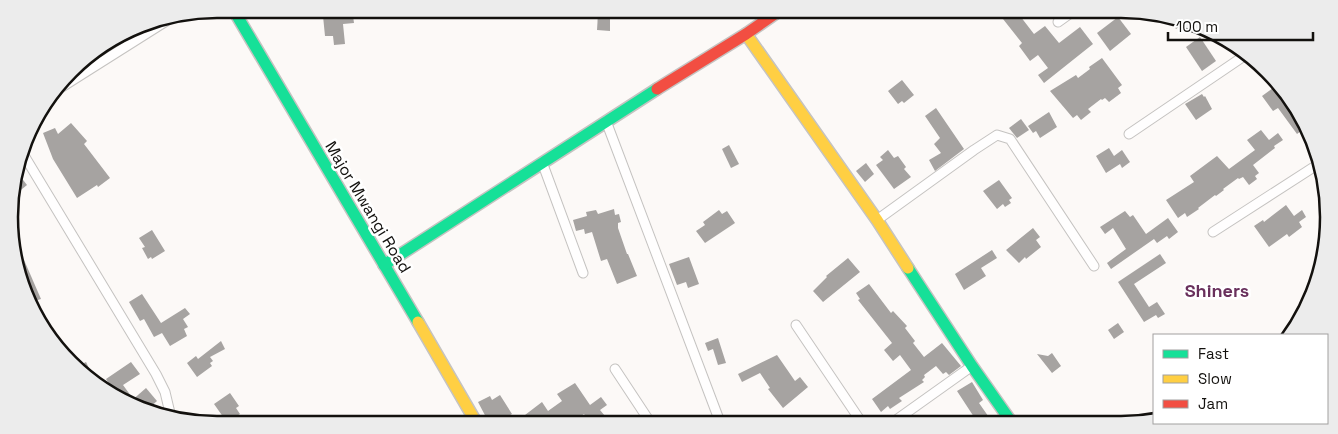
<svg xmlns="http://www.w3.org/2000/svg" width="1338" height="434" font-family="'Space Grotesk',sans-serif">
	<rect width="100%" height="100%" fill="#fcf9f7"/>
	<!-- building -->
	<g fill="#a6a3a1">
		<polygon points="339,9 352,9 354,23 343,24 345,44 334,45 333,36 325,36 323,16 339,14"/>
		<polygon points="1012,12 1017,12 1034,34 1045,26 1059,43 1080,27 1093,44 1044,83 1038,75 1048,68 1038,55 1030,61 1019,46 1022,43 1003,19"/>
		<polygon points="598,13 610,13 610,31 597,30"/>
		<polygon points="1118,17 1131,34 1110,51 1097,33"/>
		<polygon points="1174,18 1179,20 1193,26 1182,32 1179,27 1176,29 1172,22 1175,20"/>
		<polygon points="1200,37 1216,61 1202,71 1186,47"/>
		<polygon points="1102,58 1122,85 1118,88 1121,93 1109,102 1105,98 1102,100 1101,99 1088,109 1091,112 1081,120 1077,115 1073,118 1050,91 1076,75 1078,78 1090,69 1089,67"/>
		<polygon points="902,80 914,95 904,103 902,101 898,104 888,91"/>
		<polygon points="1277,85 1297,112 1298,111 1305,128 1297,134 1278,108 1273,111 1262,96"/>
		<polygon points="1202,94 1204,97 1205,96 1212,109 1196,120 1185,104"/>
		<polygon points="936,108 964,149 935,171 929,160 941,153 934,144 940,138 925,116"/>
		<polygon points="1049,112 1057,127 1040,138 1036,131 1033,133 1028,126"/>
		<polygon points="1021,119 1029,130 1017,138 1009,128"/>
		<polygon points="71,123 87,141 84,144 110,178 98,187 97,185 77,198 53,159 43,133 55,128 58,134"/>
		<polygon points="1261,130 1269,140 1278,133 1283,140 1274,146 1275,148 1253,165 1259,173 1255,176 1257,179 1249,185 1243,177 1239,179 1238,178 1223,189 1224,190 1216,196 1215,195 1198,208 1199,209 1187,217 1185,213 1178,218 1166,200 1194,182 1190,176 1217,156 1229,169 1255,150 1247,140"/>
		<polygon points="729,145 739,164 731,168 722,149"/>
		<polygon points="1109,148 1114,156 1122,150 1130,162 1122,168 1120,164 1106,173 1096,156"/>
		<polygon points="888,150 894,158 898,156 906,167 904,169 911,177 894,189 876,165 883,160 880,157"/>
		<polygon points="866,163 874,174 865,182 856,171"/>
		<polygon points="20,176 27,185 11,198 10,190 13,181"/>
		<polygon points="999,180 1012,198 1009,200 1011,203 1005,207 1003,204 997,209 983,191"/>
		<polygon points="1286,205 1294,216 1302,210 1306,217 1299,222 1302,227 1289,237 1287,234 1269,247 1254,226 1263,220 1264,222"/>
		<polygon points="614,209 615,215 619,214 621,222 618,223 618,228 627,254 628,254 637,276 617,284 607,259 601,261 592,232 585,234 584,229 576,231 573,220 587,216 586,212 596,210 598,214"/>
		<polygon points="719,210 722,214 727,211 735,223 705,243 696,231 705,225 703,222"/>
		<polygon points="1125,211 1130,217 1133,215 1146,234 1168,218 1178,232 1169,239 1167,236 1157,243 1154,239 1111,269 1107,263 1126,249 1113,228 1105,234 1100,227"/>
		<polygon points="1033,228 1040,237 1036,240 1041,247 1026,259 1025,257 1019,263 1006,250"/>
		<polygon points="152,230 165,251 152,259 151,257 148,259 142,248 145,247 139,238"/>
		<polygon points="992,250 997,258 981,268 986,276 964,290 955,274"/>
		<polygon points="1160,254 1166,263 1134,284 1149,307 1157,302 1165,314 1158,318 1156,315 1144,322 1118,282"/>
		<polygon points="689,257 699,284 688,288 686,282 677,285 669,264"/>
		<polygon points="848,258 860,272 823,302 813,291 827,277 826,276"/>
		<polygon points="24,260 41,299 31,302 16,271 15,264"/>
		<polygon points="869,284 891,313 893,311 907,326 905,328 915,341 913,343 924,357 942,343 961,366 949,375 946,372 943,374 936,366 924,375 925,377 922,380 924,382 899,398 902,401 890,409 888,406 881,412 872,399 911,370 900,355 893,361 884,350 892,343 858,300 860,299 856,293"/>
		<polygon points="142,294 161,323 185,308 190,314 183,319 188,327 184,329 187,336 170,346 162,333 154,337 144,319 140,321 129,302"/>
		<polygon points="1118,323 1124,332 1114,339 1108,330"/>
		<polygon points="718,338 726,363 718,365 713,349 708,351 705,343"/>
		<polygon points="221,341 225,349 210,357 213,361 210,363 212,366 197,377 187,363 196,356 198,359"/>
		<polygon points="1052,353 1061,366 1052,373 1037,354 1048,356"/>
		<polygon points="777,355 795,381 800,377 808,387 783,408 768,389 770,388 760,373 742,382 738,374"/>
		<polygon points="86,362 97,385 96,386 76,367"/>
		<polygon points="131,362 140,374 123,385 131,396 126,400 118,397 106,379"/>
		<polygon points="972,382 983,400 979,403 993,423 965,423 974,417 957,391"/>
		<polygon points="575,383 590,405 601,397 607,405 600,410 610,422 590,422 584,414 572,422 569,422 564,415 554,422 530,422 525,415 542,402 548,411 562,401 557,394"/>
		<polygon points="146,388 157,401 148,409 130,402"/>
		<polygon points="230,393 239,406 236,408 240,414 229,421 226,421 214,404"/>
		<polygon points="500,395 512,414 498,422 495,418 488,421 478,402 490,396 492,400"/>
	</g>
	<g fill="none" stroke-linecap="round" stroke-linejoin="round">
		<!-- street casing -->
		<g stroke="#c5c3c1" stroke-width="11">
			<g id="street">
				<polyline points="1058,22 1072,12"/>
				<polyline points="57,90 171,18"/>
				<polyline points="606,121 720,422"/>
				<polyline points="1129,134 1247,54"/>
				<polyline points="22,152 156,374 165,392 170,413 166,417"/>
				<polyline points="542,162 583,273"/>
				<polyline points="877,220 974,150 997,135 1010,139 1094,266"/>
				<polyline points="1213,232 1320,163"/>
				<polyline points="796,325 862,423"/>
				<polyline points="615,369 650,422"/>
				<polyline points="892,423 972,366"/>
			</g>
		</g>
		<!-- fast casing -->
		<g stroke="#c5c3c1" stroke-width="14">
			<g id="fast">
				<polyline points="233,9 418,322"/>
				<polyline points="384,265 657,89"/>
				<polyline points="908,268 972,366 1012,423"/>
			</g>
		</g>
		<!-- slow casing -->
		<g stroke="#c5c3c1" stroke-width="14">
			<g id="slow">
				<polyline points="746,34 877,220 908,268"/>
				<polyline points="418,322 476,422"/>
			</g>
		</g>
		<!-- jam casing -->
		<g stroke="#c5c3c1" stroke-width="14">
			<polyline id="jam" points="657,89 746,34 779,11"/>
		</g>
		<!-- street -->
		<use href="#street" stroke="#fffefe" stroke-width="9"/>
		<!-- fast -->
		<use href="#fast" stroke="#16e098" stroke-width="11"/>
		<!-- slow -->
		<use href="#slow" stroke="#ffcf43" stroke-width="11"/>
		<!-- jam -->
		<use href="#jam" stroke="#f24e42" stroke-width="11"/>
	</g>
	<g text-anchor="middle" dominant-baseline="central" stroke-width="5" stroke-linejoin="round" paint-order="stroke">
		<!-- street labels -->
		<g font-size="16" fill="#13110e" stroke="#fff">
			<text transform="translate(368 207) rotate(59)">Major Mwangi Road</text>
		</g>
		<!-- neighbourhood labels -->
		<g font-size="18" font-weight="bold" fill="#69305c" stroke="#fff">
			<text x="1217" y="290">Shiners</text>
		</g>
	</g>
	<!-- crop -->
	<path d="M0 0H1338V434H0ZM217 18H1121A199 199 0 0 1 1320 217V217A199 199 0 0 1 1121 416H217A199 199 0 0 1 18 217V217A199 199 0 0 1 217 18Z" fill="#ececec" fill-rule="evenodd"/>
	<path fill="none" stroke="#13110e" stroke-width="2.5" d="M217 18H1121A199 199 0 0 1 1320 217V217A199 199 0 0 1 1121 416H217A199 199 0 0 1 18 217V217A199 199 0 0 1 217 18Z"/>
	<!-- legend -->
	<rect x="1153" y="334" width="175" height="90" fill="#ffffff" stroke="#a1a09f"/>
	<rect x="1163" y="350" width="25" height="8" fill="#16e098" stroke="#a1a09f"/>
	<text x="1198" y="359" font-size="15" fill="#13110e">Fast</text>
	<rect x="1163" y="375" width="25" height="8" fill="#ffcf43" stroke="#a1a09f"/>
	<text x="1198" y="384" font-size="15" fill="#13110e">Slow</text>
	<rect x="1163" y="400" width="25" height="8" fill="#f24e42" stroke="#a1a09f"/>
	<text x="1198" y="409" font-size="15" fill="#13110e">Jam</text>
	<!-- scale -->
	<path d="M1168 32v8h145v-8" fill="none" stroke="#13110e" stroke-width="2.5"/>
	<text x="1176" y="32" font-size="15" fill="#13110e" stroke="#ffffff" stroke-width="4" paint-order="stroke">100 m</text>
</svg>
